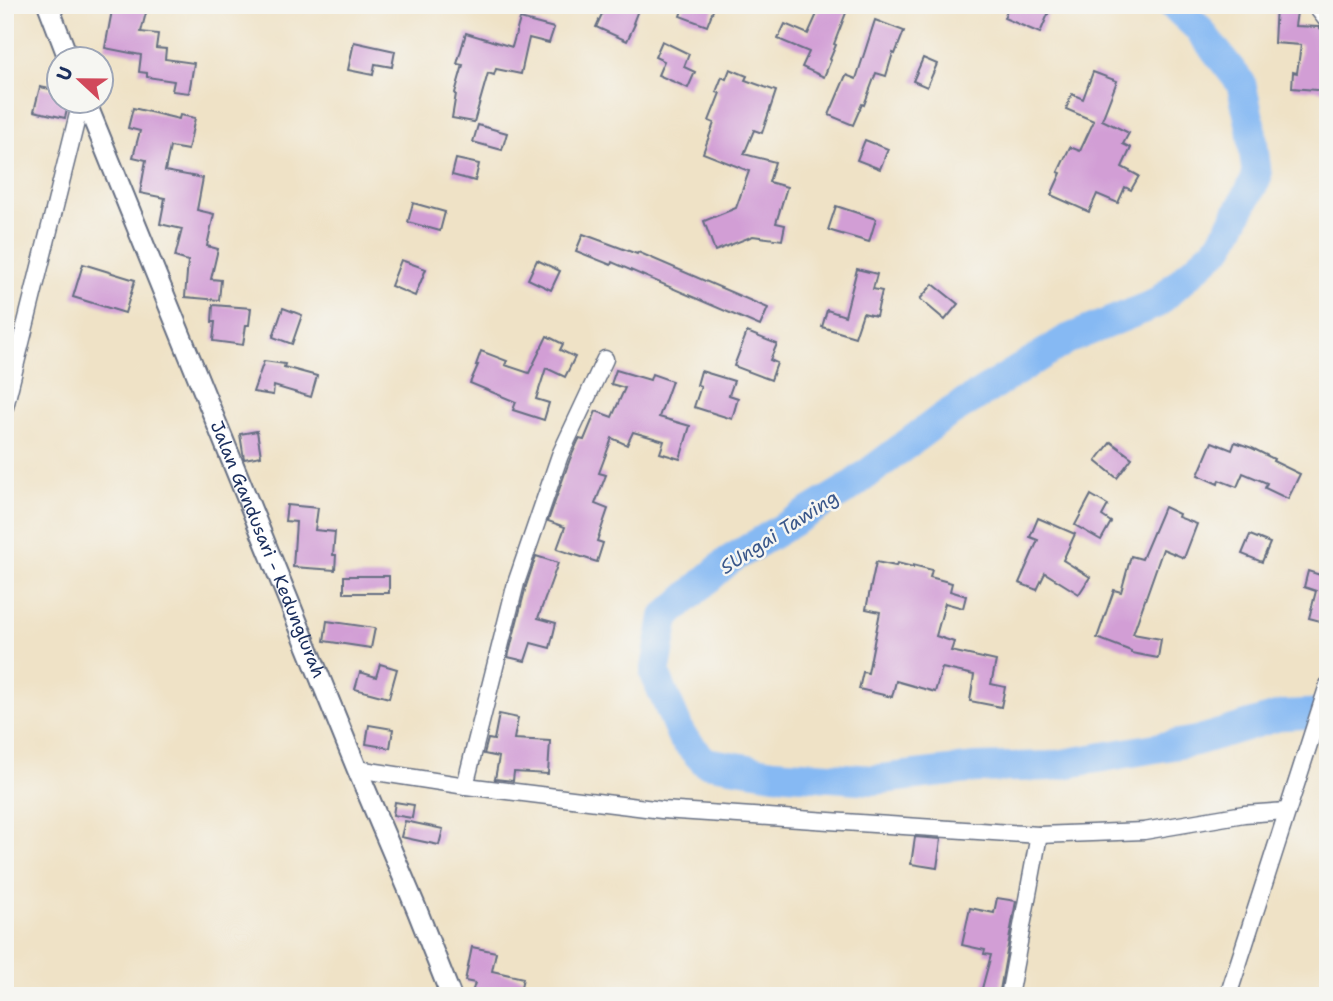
<svg xmlns="http://www.w3.org/2000/svg" width="1333" height="1001" font-family="'Shantell Sans',sans-serif">
	<rect width="100%" height="100%" fill="#f6f6f2"/>
	<filter id="ink" filterUnits="userSpaceOnUse"><feTurbulence type="fractalNoise" baseFrequency=".0143" numOctaves="2"/><feDisplacementMap in="SourceGraphic" scale="14" xChannelSelector="R" yChannelSelector="G"/><feConvolveMatrix kernelMatrix="1 2 1 2 8 2 1 2 1" color-interpolation-filters="sRGB"/></filter>
	<filter id="wash" filterUnits="userSpaceOnUse"><feTurbulence type="fractalNoise" baseFrequency=".00686" numOctaves="4" result="noise"/><feDisplacementMap in="SourceGraphic" scale="28" xChannelSelector="R" yChannelSelector="G"/><feGaussianBlur stdDeviation="1.57" result="paint"/><feColorMatrix in="noise" values="0 0 0 0 0 0 0 0 0 0 0 0 0 0 0 0 0 1.4 0 .05"/><feComposite in="paint" operator="in"/></filter>
	<g filter="url(#wash)">
		<rect width="100%" height="100%" fill="#efe2c6"/>
		<g fill="none" stroke-linecap="round" stroke-linejoin="round">
			<!-- river -->
			<polyline stroke="#86b9f3" stroke-width="30" points="1173,5 1198,28 1241,83 1251,127 1257,177 1221,245 1157,303 1066,340 943,417 847,489 728,561 665,617 655,674 682,737 705,762 774,773 873,780 976,768 1051,766 1196,741 1283,715 1328,713"/>
		</g>
		<g id="blocks">
			<!-- building -->
			<g fill="#d29ed5">
				<polygon points="113,5 130,5 147,9 141,32 158,34 156,48 166,49 165,59 194,63 189,93 172,91 174,81 147,77 147,73 139,72 141,55 105,48"/>
				<polygon points="606,5 640,5 633,23 635,24 627,41 596,27"/>
				<polygon points="684,5 715,5 707,26 680,16"/>
				<polygon points="821,5 849,5 834,44 836,45 830,59 831,60 824,77 802,67 809,52 778,39 785,24 808,34"/>
				<polygon points="1009,5 1052,5 1040,33 1004,18"/>
				<polygon points="1276,5 1298,5 1295,26 1319,27 1324,32 1323,53 1328,54 1328,91 1292,88 1293,72 1297,73 1301,45 1274,43"/>
				<polygon points="520,19 554,28 549,43 529,38 521,74 496,69 494,75 488,73 474,122 452,118 456,94 455,93 463,65 457,64 466,33 512,47"/>
				<polygon points="875,20 904,31 895,54 893,53 886,76 876,73 864,105 862,104 853,125 829,115 846,75 856,79"/>
				<polygon points="662,41 689,54 684,67 695,72 688,88 658,75 664,61 655,57"/>
				<polygon points="354,42 395,51 392,67 375,64 373,75 348,70"/>
				<polygon points="923,58 937,64 927,87 913,81"/>
				<polygon points="730,69 747,76 745,80 776,91 762,133 754,130 744,154 775,162 769,182 787,187 776,223 785,225 782,240 753,236 715,251 704,221 736,208 749,171 703,153 714,123 709,121 720,93 716,92 722,77 726,79"/>
				<polygon points="1093,72 1117,81 1102,120 1129,133 1123,144 1131,148 1122,167 1139,176 1131,190 1125,187 1118,203 1097,194 1089,212 1051,195 1061,173 1058,172 1070,147 1080,151 1094,121 1066,109 1072,94 1083,99"/>
				<polygon points="40,87 60,91 60,102 69,102 65,118 34,111"/>
				<polygon points="133,108 179,119 180,115 195,118 188,150 170,147 165,171 203,178 197,210 214,214 207,246 218,249 211,279 221,280 219,300 185,297 188,261 175,257 182,229 160,224 165,198 140,193 146,160 133,157 140,131 128,128"/>
				<polygon points="478,125 507,133 502,150 473,142"/>
				<polygon points="865,140 888,149 880,169 857,160"/>
				<polygon points="456,159 479,164 475,181 452,175"/>
				<polygon points="413,203 445,212 440,231 408,222"/>
				<polygon points="836,206 876,219 869,242 828,230"/>
				<polygon points="583,234 637,254 638,252 768,308 760,326 612,262 611,265 576,251"/>
				<polygon points="401,260 426,269 415,296 391,286"/>
				<polygon points="537,260 560,271 551,290 528,279"/>
				<polygon points="83,264 135,280 125,313 73,297"/>
				<polygon points="857,269 877,274 873,289 882,291 876,316 863,313 855,337 822,327 827,310 845,316"/>
				<polygon points="933,284 958,304 945,320 920,299"/>
				<polygon points="213,305 251,308 249,325 246,325 243,345 213,341 215,322 212,322"/>
				<polygon points="283,308 302,315 292,344 273,337"/>
				<polygon points="747,332 777,344 770,360 777,363 771,380 734,366"/>
				<polygon points="547,336 563,344 560,350 575,357 565,377 546,368 536,399 549,403 544,420 513,410 516,402 470,383 478,365 476,365 481,351 507,361 505,365 529,373"/>
				<polygon points="264,361 285,364 284,367 317,376 311,397 274,386 273,395 253,392"/>
				<polygon points="616,370 650,380 652,374 672,381 659,417 690,426 680,459 660,453 664,441 633,432 627,445 612,438 599,473 606,475 595,504 608,509 597,541 603,543 597,562 557,549 565,527 548,521 570,459 579,439 584,440 596,411 612,417 625,388 611,384"/>
				<polygon points="701,371 734,381 729,395 738,398 732,419 694,407 701,386 697,385"/>
				<polygon points="257,431 261,456 244,459 240,434"/>
				<polygon points="1111,442 1132,458 1117,478 1096,461"/>
				<polygon points="1212,442 1232,450 1235,442 1252,448 1274,459 1273,461 1300,474 1288,499 1265,488 1267,483 1243,473 1237,487 1219,480 1218,484 1198,475"/>
				<polygon points="1091,495 1108,505 1102,516 1111,522 1101,540 1075,525"/>
				<polygon points="287,505 318,508 315,530 335,532 333,555 336,555 335,570 293,567 296,522 285,521"/>
				<polygon points="1164,507 1179,514 1178,517 1197,524 1184,558 1163,549 1133,634 1161,639 1158,658 1131,653 1131,651 1097,638 1114,590 1121,592 1131,556 1142,559"/>
				<polygon points="1038,518 1075,534 1063,560 1090,577 1079,594 1045,573 1037,590 1019,583 1038,540 1030,537"/>
				<polygon points="1250,535 1270,543 1262,562 1242,554"/>
				<polygon points="536,556 558,563 538,618 556,623 550,648 531,643 525,661 508,657 526,586"/>
				<polygon points="876,562 896,566 897,563 913,567 913,565 932,570 930,577 952,583 950,591 966,596 963,608 945,603 936,636 954,642 951,651 996,661 991,684 1005,687 1001,707 970,701 974,675 942,668 935,692 896,681 892,697 859,689 863,672 868,673 880,612 866,609"/>
				<polygon points="1323,563 1328,563 1328,623 1309,618 1316,591 1304,587 1308,571 1320,575"/>
				<rect x="344" y="576" width="45" height="17"/>
				<polygon points="327,621 375,628 371,648 324,641"/>
				<polygon points="380,664 397,669 389,698 355,689 360,672 376,677"/>
				<polygon points="499,714 518,718 514,739 550,741 548,774 514,772 513,781 495,779 499,757 484,754 488,739 494,740"/>
				<polygon points="369,725 393,729 390,748 366,744"/>
				<polygon points="395,802 414,805 412,818 393,815"/>
				<polygon points="405,821 443,829 439,845 401,837"/>
				<polygon points="915,837 941,839 937,868 911,864"/>
				<polygon points="997,898 1016,901 999,996 980,996 991,955 984,954 985,950 962,945 970,908 994,913"/>
				<polygon points="472,947 496,952 492,971 523,978 519,996 471,996 475,983 465,981"/>
			</g>
		</g>
	</g>
	<g filter="url(#ink)">
		<use href="#blocks" fill-opacity="0" stroke="#656e82" stroke-width="2"/>
		<g fill="none" stroke-linecap="round" stroke-linejoin="round">
			<!-- minor casing -->
			<g stroke="#656e82" stroke-width="19">
				<g id="minor">
					<polyline points="1315,5 1328,22"/>
					<polyline points="5,407 81,102"/>
					<polyline points="357,769 466,786 662,810 1039,835 1009,996"/>
					<polyline points="465,786 516,583 560,455 605,359"/>
					<polyline points="1039,835 1144,831 1244,814 1286,811"/>
					<polyline points="1228,996 1328,685"/>
				</g>
			</g>
			<!-- tertiary casing -->
			<g stroke="#656e82" stroke-width="23">
				<g id="tertiary">
					<polyline points="48,5 69,60"/>
					<path id="s1" d="M86,102L357,769L417,910L451,996"/>
				</g>
			</g>
			<!-- minor -->
			<use href="#minor" stroke="#fff" stroke-width="16"/>
			<!-- tertiary -->
			<use href="#tertiary" stroke="#fff" stroke-width="19"/>
		</g>
	</g>
	<g text-anchor="middle" dominant-baseline="central" stroke-width="5" stroke-linejoin="round" paint-order="stroke">
		<!-- street labels -->
		<g font-size="18" fill="#1b2f5e" stroke="#f6f6f2">
			<text stroke="none"><textPath href="#s1" startOffset="483">Jalan Gandusari - Kedunglurah</textPath></text>
		</g>
		<!-- water labels -->
		<g font-size="19" font-style="italic" fill="#3b588b" stroke="#f6f6f2">
			<text transform="translate(779 532) rotate(-33)">SUngai Tawing</text>
		</g>
	</g>
	<!-- margin -->
	<rect width="1333" height="1001" fill="none" stroke="#f6f6f2" stroke-width="28"/>
	<!-- north arrow -->
	<g transform="translate(80 80) rotate(292)"><circle r="33" fill="#f6f6f2" stroke="#9ea6b7" stroke-width="2"/>
	<path d="M0-5L12 26L0 18L-12 26Z" fill="#d1495b"/>
	<text y="-10" font-size="19" font-weight="bold" text-anchor="middle" fill="#1b2f5e">U</text>
	</g>
</svg>
